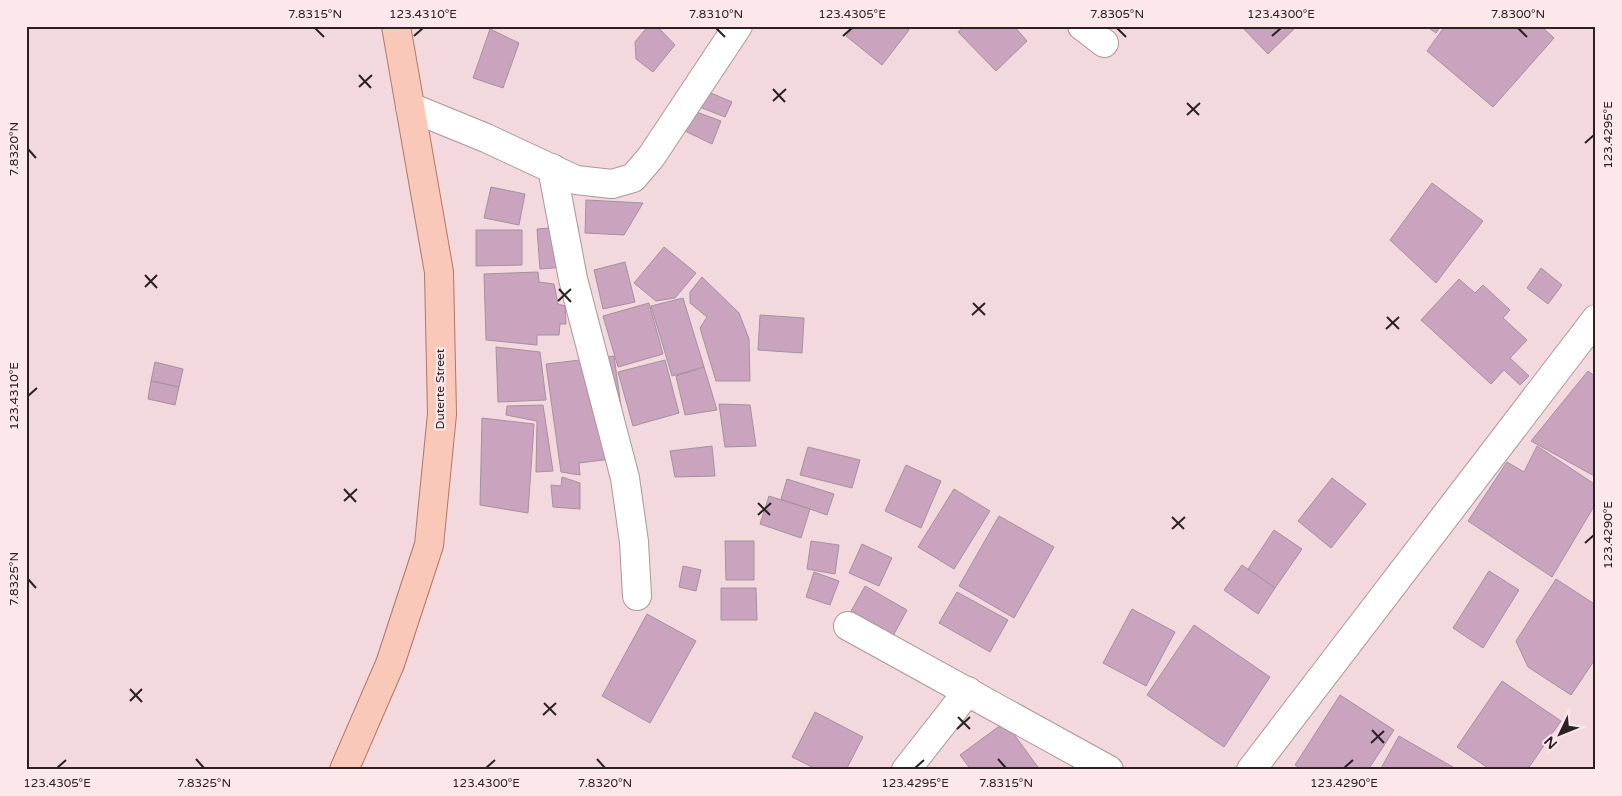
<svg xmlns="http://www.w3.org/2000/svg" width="1622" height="796" font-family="'Varela Round',sans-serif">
	<rect width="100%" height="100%" fill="#f3d9dd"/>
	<!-- building -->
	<g fill="#caa3bf" stroke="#a4919e">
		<polygon points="648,26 657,26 675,45 653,72 636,59 635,42"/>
		<polygon points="854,26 904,26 909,30 882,65 846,36"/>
		<polygon points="965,26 1014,26 1027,41 996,71 958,32"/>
		<polygon points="1241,26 1297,26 1268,54"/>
		<polygon points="1426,26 1441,26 1436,33"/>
		<polygon points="1445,26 1541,26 1554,38 1493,107 1427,51"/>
		<polygon points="490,29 519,43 503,88 473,78"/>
		<polygon points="704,90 732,102 725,117 697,106"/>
		<polygon points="691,110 721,121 712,144 685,131"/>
		<polygon points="1432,183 1483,221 1436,283 1390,240"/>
		<polygon points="491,187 525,194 519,225 484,218"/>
		<polygon points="586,200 643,203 624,235 585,233"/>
		<polygon points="578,226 580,266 540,269 537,229"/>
		<polygon points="476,230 522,230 522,265 476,266"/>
		<polygon points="664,247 696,273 675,298 656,301 634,283"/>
		<polygon points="625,262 635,302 603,309 594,270"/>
		<polygon points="1541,268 1562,285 1548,304 1527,288"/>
		<polygon points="538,272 539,282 554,284 558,304 565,306 566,324 560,324 559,335 537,335 537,345 486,340 484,274"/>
		<polygon points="702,277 739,313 749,339 750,381 716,381 700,328 707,317 690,303 690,292"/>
		<polygon points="1459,279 1475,293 1483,285 1510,310 1503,318 1527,340 1510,358 1529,376 1520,385 1504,370 1491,384 1421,320"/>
		<polygon points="683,298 704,367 672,376 651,306"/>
		<polygon points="649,303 663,354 618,367 603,316"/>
		<polygon points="760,315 804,318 802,353 758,350"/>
		<polygon points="496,347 540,352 546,400 498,402"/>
		<polygon points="614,356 628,457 579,463 580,475 561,472 546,364"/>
		<polygon points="665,360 679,413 633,426 618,372"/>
		<polygon points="155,362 183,369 179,387 151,381"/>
		<polygon points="704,367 717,410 685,415 676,376"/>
		<polygon points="1588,371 1596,377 1596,477 1531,441"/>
		<polygon points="151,381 179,387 175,405 148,399"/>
		<polygon points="719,404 750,405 756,446 725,447"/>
		<polygon points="543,405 553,471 536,472 537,421 506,415 507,406"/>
		<polygon points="482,418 534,424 528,513 480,505"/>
		<polygon points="712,446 715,476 675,477 670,451"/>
		<polygon points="1537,446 1596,485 1596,503 1552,577 1468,521 1507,462 1524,472"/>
		<polygon points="808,447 860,460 852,488 800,475"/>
		<polygon points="906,465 941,481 921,528 885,511"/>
		<polygon points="562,477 580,483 580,509 553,507 551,485 561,486"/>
		<polygon points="1332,478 1366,504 1331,548 1298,521"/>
		<polygon points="787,479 834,494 827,515 781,499"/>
		<polygon points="954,489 990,511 954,569 918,547"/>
		<polygon points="769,496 810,509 801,538 760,524"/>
		<polygon points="999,516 1054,547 1014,618 959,586"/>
		<polygon points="1274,530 1302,549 1275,588 1248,569"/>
		<polygon points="725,541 754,541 754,580 726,580"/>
		<polygon points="811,541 839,545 835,574 807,569"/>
		<polygon points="862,544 892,558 879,586 849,573"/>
		<polygon points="1242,565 1275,588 1258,614 1224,590"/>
		<polygon points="683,566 701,570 696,591 679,587"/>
		<polygon points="1489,571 1519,590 1483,648 1453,628"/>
		<polygon points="814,572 839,581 830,605 806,597"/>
		<polygon points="1556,579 1596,605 1596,658 1571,695 1528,667 1516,641"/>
		<polygon points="865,586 907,610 893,636 850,613"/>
		<polygon points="721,588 756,588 757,620 721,620"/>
		<polygon points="957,592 1008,620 990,652 939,623"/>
		<polygon points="1132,609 1175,632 1146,686 1103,663"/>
		<polygon points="647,614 696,641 650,723 602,696"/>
		<polygon points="1194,625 1270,677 1224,747 1147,695"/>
		<polygon points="1502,681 1561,721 1527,770 1491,770 1457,747"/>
		<polygon points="1340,695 1394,730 1368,770 1302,770 1295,765"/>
		<polygon points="815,712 863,737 846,770 818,770 792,757"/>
		<polygon points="1005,722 1040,770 971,770 960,755"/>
		<polygon points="1399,736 1458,770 1380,770"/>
	</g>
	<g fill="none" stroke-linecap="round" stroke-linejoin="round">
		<!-- minor casing -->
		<g stroke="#ae9599" stroke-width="30">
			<g id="minor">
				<polyline points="1082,26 1104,43"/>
				<polyline points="410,107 486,138 576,180 612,184 633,178 651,157 738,26"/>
				<polyline points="552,168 573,279 625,478 634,542 637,596"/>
				<polyline points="848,626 1109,770"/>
				<polyline points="906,770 968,691"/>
				<polyline points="1251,770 1596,319"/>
			</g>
		</g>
		<!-- major casing -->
		<g stroke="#af7665" stroke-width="30">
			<polyline id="major" points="344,770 390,664 429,545 442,414 439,272 396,26"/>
		</g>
		<!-- minor -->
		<use href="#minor" stroke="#fff" stroke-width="28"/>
		<!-- major -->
		<use href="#major" stroke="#fac8b8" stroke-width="28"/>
	</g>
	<!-- ticks -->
	<path fill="none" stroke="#2a2122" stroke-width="2" d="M315,28L324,37M716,28L725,37M1117,28L1126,37M1518,28L1527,37M414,36L423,28M843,36L852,28M1272,36L1281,28M359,75L371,88M359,87L372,75M773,89L785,102M773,101L786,89M1187,103L1199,115M1187,115L1200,103M1585,143L1594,135M28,149L36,158M145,275L157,288M145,287L157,275M559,289L571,302M558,301L571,289M973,303L985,315M972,315L985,303M1387,317L1399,329M1386,329L1399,317M28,396L37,388M344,489L356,502M344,501L357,489M758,503L770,515M758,515L771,503M1172,517L1184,529M1172,529L1185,517M1585,543L1594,535M28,579L36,588M130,689L142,702M130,701L142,689M544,703L556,715M543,715L556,703M958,717L970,729M957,729L970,717M1372,730L1384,743M1371,743L1384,731M196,759L204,768M597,759L605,768M998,759L1006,768M57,768L66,760M486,768L495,760M915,768L924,760M1344,768L1353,760"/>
	<g text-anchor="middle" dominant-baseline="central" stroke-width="4.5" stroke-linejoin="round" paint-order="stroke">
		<!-- street labels -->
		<g font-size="12" fill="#2a2122" stroke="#fce7eb">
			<text transform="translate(440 389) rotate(-90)">Duterte Street</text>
		</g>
	</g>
	<!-- border -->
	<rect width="1622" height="796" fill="none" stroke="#fce7eb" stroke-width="55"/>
	<!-- north arrow -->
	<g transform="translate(1560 734) rotate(227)" stroke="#fce7eb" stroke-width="4" paint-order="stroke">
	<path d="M0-4L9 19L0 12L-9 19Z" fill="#2a2122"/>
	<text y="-8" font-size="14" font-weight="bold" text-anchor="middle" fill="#2a2122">N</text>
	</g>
	<rect x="28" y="28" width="1566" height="740" fill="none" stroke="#2a2122" stroke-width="2"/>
	<g font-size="12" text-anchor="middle" fill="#2a2122">
		<text x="315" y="18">7.8315°N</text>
		<text x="423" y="18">123.4310°E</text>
		<text x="716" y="18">7.8310°N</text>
		<text x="852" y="18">123.4305°E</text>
		<text x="1117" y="18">7.8305°N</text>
		<text x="1281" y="18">123.4300°E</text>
		<text x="1518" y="18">7.8300°N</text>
		<text transform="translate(1608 135) rotate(-90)" y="4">123.4295°E</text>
		<text transform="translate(14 149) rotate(-90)" y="4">7.8320°N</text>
		<text transform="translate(14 396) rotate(-90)" y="4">123.4310°E</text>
		<text transform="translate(1608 535) rotate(-90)" y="4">123.4290°E</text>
		<text transform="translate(14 579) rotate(-90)" y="4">7.8325°N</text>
		<text x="57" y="787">123.4305°E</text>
		<text x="204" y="787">7.8325°N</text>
		<text x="486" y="787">123.4300°E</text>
		<text x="605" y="787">7.8320°N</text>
		<text x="915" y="787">123.4295°E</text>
		<text x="1006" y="787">7.8315°N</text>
		<text x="1344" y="787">123.4290°E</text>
	</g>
</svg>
